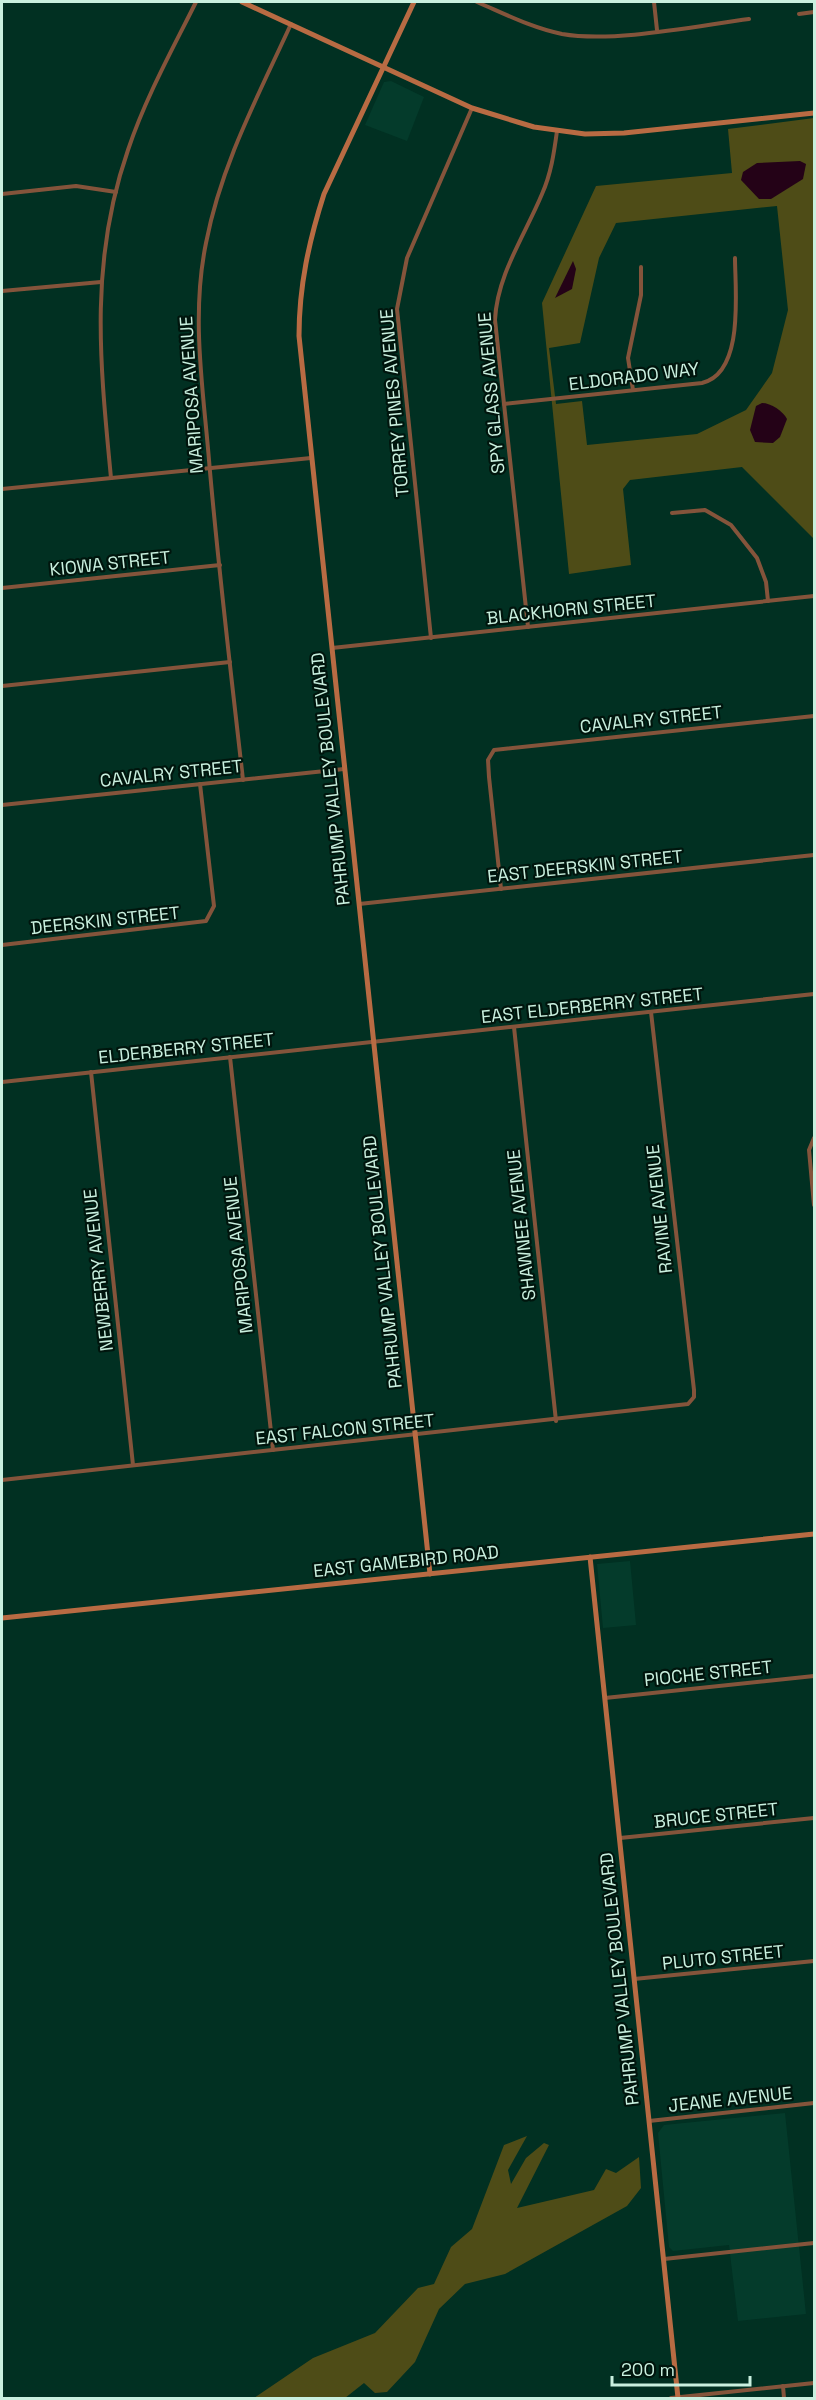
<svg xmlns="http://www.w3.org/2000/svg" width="816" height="2400" font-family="'Space Grotesk',sans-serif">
	<rect width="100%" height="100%" fill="#013022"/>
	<!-- built -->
	<g fill="#043b2b">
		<polygon points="391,81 424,97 407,141 365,125 384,82"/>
		<polygon points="630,1561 636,1625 603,1628 597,1564"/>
		<polygon points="785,2113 806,2314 738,2321 729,2245 673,2251 669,2247 658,2133 664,2125"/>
	</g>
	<!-- green -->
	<g fill="#4e4c17" fill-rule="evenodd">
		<path d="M814,118V539L742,467L630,480L623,489L631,565L569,574L542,303L596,186L732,173L728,129ZM777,206L788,310L772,373L746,410L697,434L587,445L582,401L556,404L549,348L580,343L599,258L616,223Z"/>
		<polygon points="527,2136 508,2170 511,2184 526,2158 544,2143 549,2145 517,2208 594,2190 606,2169 616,2173 639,2157 641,2188 627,2206 505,2274 465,2284 439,2309 415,2362 387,2392 375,2393 364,2383 345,2398 254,2398 313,2358 375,2333 418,2288 434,2284 451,2247 472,2229 504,2145"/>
	</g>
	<!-- water -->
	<g fill="#240217">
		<polygon points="800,161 806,164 803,179 771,199 759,199 741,180 743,172 757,163"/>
		<polygon points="573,261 576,269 572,289 555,298"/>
		<path d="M762,403C771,403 783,411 787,419L780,437L773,443L755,442L750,430L756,406Z"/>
	</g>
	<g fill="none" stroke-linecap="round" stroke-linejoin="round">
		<!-- street -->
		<g stroke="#84543b" stroke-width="4">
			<path d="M477,2C505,14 532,28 562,34C614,43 696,26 749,19"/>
			<polyline points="654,2 657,30"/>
			<polyline points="799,14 814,12"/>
			<polyline points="2,194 76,186 116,192"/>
			<polyline points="2,291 101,282"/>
			<polyline points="633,390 628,358 641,295 641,267"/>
			<path d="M504,404L702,383C745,373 735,290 735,258"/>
			<path d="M111,478C100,363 89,262 128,150C145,99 172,50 196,2"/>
			<polyline points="2,489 311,458"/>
			<polyline points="672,513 705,510 731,525 757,558 766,582 768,601"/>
			<polyline points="2,588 220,565"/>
			<path d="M528,627L495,320C497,275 525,235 542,194C551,174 554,153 557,131"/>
			<polyline points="431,638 397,309 407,258 472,108"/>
			<polyline points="332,648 814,596"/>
			<polyline points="2,686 230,662"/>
			<path d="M243,780C231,673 218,566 209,460C203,387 191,316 206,243C221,165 258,96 291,24"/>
			<polyline points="2,805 344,769"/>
			<polyline points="501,889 489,777 488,760 494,750 814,716"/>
			<polyline points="359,904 814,855"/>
			<polyline points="2,945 206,921 214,906 200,784"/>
			<polyline points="514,1027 556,1421"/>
			<polyline points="230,1057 273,1450"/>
			<polyline points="91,1072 133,1465"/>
			<polyline points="2,1082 814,994"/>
			<polyline points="814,1138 809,1150 814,1205"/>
			<polyline points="2,1480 688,1404 694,1397 694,1390 651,1012"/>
			<polyline points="605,1698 814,1676"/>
			<polyline points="620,1838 814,1818"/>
			<polyline points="634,1979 814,1961"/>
			<polyline points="649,2121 814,2103"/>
			<polyline points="664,2259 814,2243"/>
			<polyline points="783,2386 784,2398"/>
			<polyline points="671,2398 814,2383"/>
		</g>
		<!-- secondary -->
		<g stroke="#b86b43" stroke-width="5">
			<polyline points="242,2 472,108 534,127 585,134 624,133 814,113"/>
			<path d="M414,2L324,194C309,241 299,286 299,336L430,1574"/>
			<polyline points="590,1557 678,2398"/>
			<polyline points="2,1618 814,1534"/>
		</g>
	</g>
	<g text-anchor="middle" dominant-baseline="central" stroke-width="4.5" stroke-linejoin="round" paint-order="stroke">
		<!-- street labels -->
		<g font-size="18" fill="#c9f0df" stroke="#00150d">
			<text transform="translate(634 376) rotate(-7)">ELDORADO WAY</text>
			<text transform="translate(491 393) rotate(-95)">SPY GLASS AVENUE</text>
			<text transform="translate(191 395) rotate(-94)">MARIPOSA AVENUE</text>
			<text transform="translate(394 403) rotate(-95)">TORREY PINES AVENUE</text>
			<text transform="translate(110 563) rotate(-6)">KIOWA STREET</text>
			<text transform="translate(571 609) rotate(-6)">BLACKHORN STREET</text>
			<text transform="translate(651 719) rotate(-6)">CAVALRY STREET</text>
			<text transform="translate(171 773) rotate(-6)">CAVALRY STREET</text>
			<text transform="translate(330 779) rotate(-96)">PAHRUMP VALLEY BOULEVARD</text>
			<text transform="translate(585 866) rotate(-6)">EAST DEERSKIN STREET</text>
			<text transform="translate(105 920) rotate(-6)">DEERSKIN STREET</text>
			<text transform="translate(592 1005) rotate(-6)">EAST ELDERBERRY STREET</text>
			<text transform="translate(186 1048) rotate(-6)">ELDERBERRY STREET</text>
			<text transform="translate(659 1209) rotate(-96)">RAVINE AVENUE</text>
			<text transform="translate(521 1225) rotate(-96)">SHAWNEE AVENUE</text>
			<text transform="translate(238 1255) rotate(-96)">MARIPOSA AVENUE</text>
			<text transform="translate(382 1262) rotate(-96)">PAHRUMP VALLEY BOULEVARD</text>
			<text transform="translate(98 1270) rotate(-96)">NEWBERRY AVENUE</text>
			<text transform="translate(345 1429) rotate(-6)">EAST FALCON STREET</text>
			<text transform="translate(406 1561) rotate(-6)">EAST GAMEBIRD ROAD</text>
			<text transform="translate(708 1673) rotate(-6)">PIOCHE STREET</text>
			<text transform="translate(716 1815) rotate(-6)">BRUCE STREET</text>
			<text transform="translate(723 1957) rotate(-6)">PLUTO STREET</text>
			<text transform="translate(619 1979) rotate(-96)">PAHRUMP VALLEY BOULEVARD</text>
			<text transform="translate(730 2099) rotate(-6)">JEANE AVENUE</text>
		</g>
	</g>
	<!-- border -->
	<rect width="816" height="2400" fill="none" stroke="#c9f0df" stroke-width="6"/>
	<!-- scale -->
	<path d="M612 2376v9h138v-9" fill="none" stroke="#c9f0df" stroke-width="3"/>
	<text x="621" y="2376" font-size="18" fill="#c9f0df" stroke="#00150d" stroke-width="4.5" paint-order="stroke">200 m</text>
</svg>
